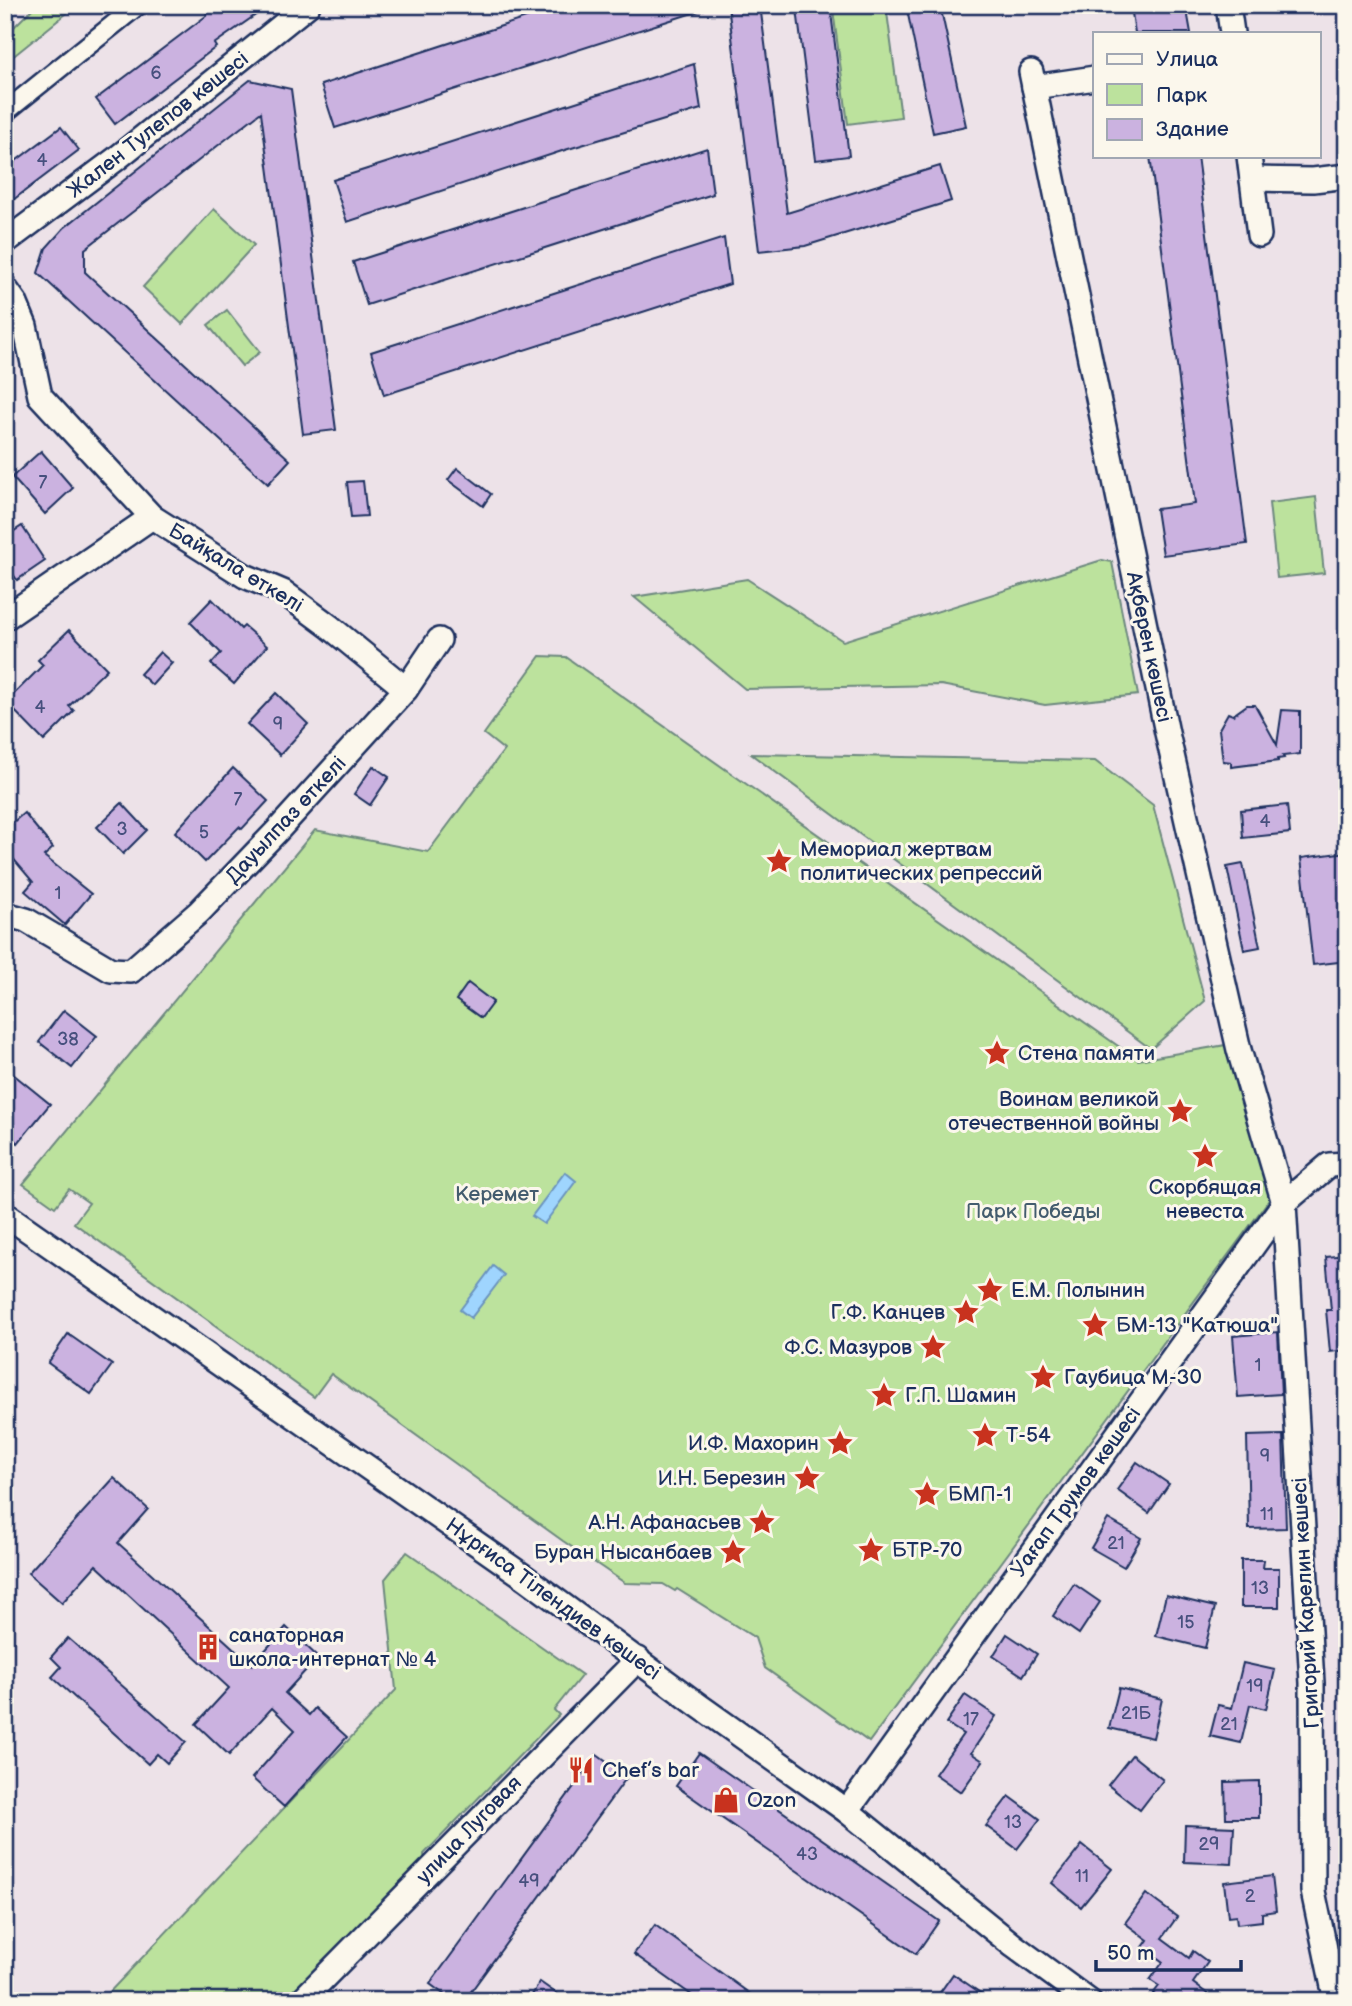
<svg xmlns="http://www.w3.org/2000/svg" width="1352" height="2006" font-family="'Balsamiq Sans',sans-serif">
	<rect width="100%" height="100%" fill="#ede2e8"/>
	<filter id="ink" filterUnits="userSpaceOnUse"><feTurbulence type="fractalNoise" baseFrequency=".0143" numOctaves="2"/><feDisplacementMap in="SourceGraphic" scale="14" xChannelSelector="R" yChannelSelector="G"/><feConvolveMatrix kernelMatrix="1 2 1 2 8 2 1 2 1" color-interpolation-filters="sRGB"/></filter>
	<g filter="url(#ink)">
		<!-- green -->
		<g fill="#bce29d" stroke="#6c887e" stroke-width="2">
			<polygon points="36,5 77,5 5,63 5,36"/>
			<polygon points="866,5 886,5 901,117 848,124 833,10"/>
			<polygon points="214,209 254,245 182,324 143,287"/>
			<polygon points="227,310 260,352 242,366 208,325"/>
			<polygon points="1316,497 1324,573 1277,578 1269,503"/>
			<polygon points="1102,560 1112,562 1138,695 1045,705 941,685 745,689 634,597 747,579 843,641"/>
			<polygon points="540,656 566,657 1138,1060 1226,1045 1271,1197 869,1742 765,1668 755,1638 677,1589 675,1591 663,1584 625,1583 563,1541 331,1374 314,1397 74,1223 89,1203 69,1189 55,1207 23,1184 315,830 428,852 504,750 484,734"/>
			<polygon points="751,754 1095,761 1153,805 1205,1001 1151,1049"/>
			<polygon points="407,1552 582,1675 554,1710 559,1715 424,1854 425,1863 286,2001 101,2001 396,1690 385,1579"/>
		</g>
		<!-- water -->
		<g fill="#9fd5fe" stroke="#6a93be" stroke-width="2">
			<polygon points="565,1172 576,1181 544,1224 532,1216"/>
			<polygon points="493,1266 504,1275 471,1318 460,1310"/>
		</g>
		<!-- building -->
		<g fill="#cbb2e0" stroke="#1b2f5e" stroke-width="2">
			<polygon points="208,5 250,5 257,14 214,44 216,47 115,124 96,99 206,16"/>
			<polygon points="566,5 704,5 705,9 335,128 321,85"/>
			<polygon points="728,5 760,5 787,213 940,166 951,201 805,246 759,251"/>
			<polygon points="830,5 849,156 816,160 797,9"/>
			<polygon points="906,5 940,5 966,126 933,133"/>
			<polygon points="1174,5 1186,5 1191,33 1135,33 1132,13"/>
			<polygon points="694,64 701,109 565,150 347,222 333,180"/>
			<polygon points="250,80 291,89 336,430 303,434 261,112 85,249 85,272 290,460 268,484 38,273 46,248 64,228"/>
			<polygon points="61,127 79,150 5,206 5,169"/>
			<polygon points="707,148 713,194 367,305 353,262"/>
			<polygon points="1150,156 1197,156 1247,544 1163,555 1156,509 1195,504"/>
			<polygon points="724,238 730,284 384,395 371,352"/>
			<polygon points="41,451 73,488 45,514 12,477"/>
			<polygon points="457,468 491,494 483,506 448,480"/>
			<polygon points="363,481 367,516 351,517 347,482"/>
			<polygon points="22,526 45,561 17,580 5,562 5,537"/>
			<polygon points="212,599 241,629 244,626 267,646 234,684 211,664 221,653 190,622"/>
			<polygon points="69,630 107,669 69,706 74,711 44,741 6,702 43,665 38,660"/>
			<polygon points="160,652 172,663 152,685 140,674"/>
			<polygon points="276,693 308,724 280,755 247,724"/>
			<polygon points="1247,705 1255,705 1277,745 1282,710 1300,711 1300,754 1283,756 1284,758 1278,759 1278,761 1231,767 1231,762 1223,761 1219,729 1228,713 1233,715"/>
			<polygon points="373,766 389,777 370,805 354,794"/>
			<polygon points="233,768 268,801 242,829 239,827 205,862 175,832"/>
			<polygon points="122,803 147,830 123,854 97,827"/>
			<polygon points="1287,805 1290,833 1243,838 1241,810"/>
			<polygon points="24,813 53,848 44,856 91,894 65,925 25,891 33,882 5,849 5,829"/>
			<polygon points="1347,852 1347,961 1313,965 1301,858"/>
			<polygon points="1243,864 1260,947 1244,950 1227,867"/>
			<polygon points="468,983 493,1002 481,1018 456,1000"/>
			<polygon points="64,1010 97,1036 72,1068 39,1042"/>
			<polygon points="13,1074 50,1104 18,1143 5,1132 5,1084"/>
			<polygon points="1347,1255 1347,1350 1330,1352 1326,1310 1331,1310 1326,1257"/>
			<polygon points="1278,1332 1281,1394 1238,1397 1233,1336"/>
			<polygon points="68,1334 112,1365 91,1394 48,1363"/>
			<polygon points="1283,1435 1286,1528 1249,1529 1247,1436"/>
			<polygon points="1137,1462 1169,1484 1149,1513 1117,1490"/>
			<polygon points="114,1478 148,1509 118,1543 252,1665 286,1627 318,1657 285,1693 309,1715 315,1708 347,1737 284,1807 252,1778 295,1730 272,1708 229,1755 196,1724 229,1688 96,1565 62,1603 28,1573"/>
			<polygon points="1108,1519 1141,1538 1124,1567 1091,1548"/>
			<polygon points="1241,1560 1264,1560 1263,1568 1279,1568 1279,1607 1241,1607"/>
			<polygon points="1074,1584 1100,1602 1079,1634 1053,1616"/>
			<polygon points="1166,1595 1215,1607 1205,1648 1156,1636"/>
			<polygon points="1007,1634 1037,1654 1023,1676 993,1656"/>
			<polygon points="68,1638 186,1742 167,1763 157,1754 148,1764 52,1677 61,1667 51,1657"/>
			<polygon points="1243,1663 1275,1670 1266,1709 1250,1705 1241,1743 1210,1736 1218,1705 1232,1708"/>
			<polygon points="1119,1688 1162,1699 1153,1738 1109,1728"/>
			<polygon points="965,1695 996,1716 971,1753 983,1761 961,1792 935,1774 963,1734 946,1723"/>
			<polygon points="699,1753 939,1921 916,1954 676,1786"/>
			<polygon points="597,1755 627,1777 464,2001 453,2001 430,1984"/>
			<polygon points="1132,1755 1163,1780 1140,1810 1108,1785"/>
			<polygon points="1259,1781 1259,1818 1226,1818 1225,1782"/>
			<polygon points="1009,1796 1040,1819 1017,1849 986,1826"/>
			<polygon points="1185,1825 1234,1827 1232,1864 1184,1862"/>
			<polygon points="1082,1845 1112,1869 1081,1907 1052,1883"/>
			<polygon points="1272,1876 1276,1911 1262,1913 1262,1921 1237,1924 1236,1916 1228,1917 1224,1882"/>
			<polygon points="1146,1894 1177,1917 1162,1938 1189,1958 1193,1951 1208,1962 1193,1983 1217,2001 1163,2001 1153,1994 1159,1986 1150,1980 1163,1962 1143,1947 1148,1940 1125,1923"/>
			<polygon points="655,1925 760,2001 700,2001 634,1954"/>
			<polygon points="953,1974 992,2001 934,2001"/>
			<polygon points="540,1982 567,2001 541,2001 532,1995"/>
		</g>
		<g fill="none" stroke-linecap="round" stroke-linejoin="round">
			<!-- pedestrian casing -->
			<g stroke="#1b2f5e" stroke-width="23">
				<polyline id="pedestrian" points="5,112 138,5"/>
			</g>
			<!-- minor casing -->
			<g stroke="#1b2f5e" stroke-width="28">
				<g id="minor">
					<polyline points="1228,5 1232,33"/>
					<polyline points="1031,72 1167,733 1239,1050 1284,1203 1312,1683 1313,1891 1336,2001"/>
					<polyline points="1034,87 1095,78"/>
					<polyline points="1249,156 1259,235"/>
					<polyline points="1252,179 1313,180 1347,176"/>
					<polyline points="5,242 116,159 308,5"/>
					<polyline points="5,288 15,302 25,326 40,396 152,517 245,576 283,592 329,626 406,689"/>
					<polyline points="5,618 152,517"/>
					<polyline points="5,914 26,920 111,970 131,971 199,912 277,831 406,689 439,640"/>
					<polyline points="5,1214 526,1578 698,1705 847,1811 1014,1946 1089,2001"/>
					<polyline points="847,1811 1284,1203 1329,1165 1347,1164"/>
					<polyline points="301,2001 638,1659"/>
				</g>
			</g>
			<!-- pedestrian -->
			<use href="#pedestrian" stroke="#fbf7ec" stroke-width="18"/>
			<!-- minor -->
			<use href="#minor" stroke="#fbf7ec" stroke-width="23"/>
		</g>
	</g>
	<!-- icons -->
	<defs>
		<g id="sight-bare" transform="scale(2.1)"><path d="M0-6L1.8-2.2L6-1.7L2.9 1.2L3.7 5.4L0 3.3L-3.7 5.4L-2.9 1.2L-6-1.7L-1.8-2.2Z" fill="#c8321e" stroke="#fbf7ec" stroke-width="2.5" paint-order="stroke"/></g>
		<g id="building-bare" transform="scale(2.1)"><path d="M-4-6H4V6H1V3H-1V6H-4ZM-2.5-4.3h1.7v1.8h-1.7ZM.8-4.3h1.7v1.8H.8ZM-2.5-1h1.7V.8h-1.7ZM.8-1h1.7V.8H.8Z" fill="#c8321e" stroke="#fbf7ec" stroke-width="2.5" paint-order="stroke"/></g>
		<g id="restaurant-bare" transform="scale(2.1)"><path d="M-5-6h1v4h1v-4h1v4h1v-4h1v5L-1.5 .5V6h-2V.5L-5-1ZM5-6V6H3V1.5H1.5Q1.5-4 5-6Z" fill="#c8321e" stroke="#fbf7ec" stroke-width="2.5" paint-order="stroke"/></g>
		<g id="shop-bare" transform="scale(2.1)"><path d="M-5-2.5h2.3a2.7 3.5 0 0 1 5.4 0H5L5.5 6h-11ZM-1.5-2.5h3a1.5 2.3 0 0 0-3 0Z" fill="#c8321e" stroke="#fbf7ec" stroke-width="2.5" paint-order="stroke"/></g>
	</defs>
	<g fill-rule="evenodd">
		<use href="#sight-bare" x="779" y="861"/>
		<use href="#sight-bare" x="997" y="1053"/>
		<use href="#sight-bare" x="1180" y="1111"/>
		<use href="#sight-bare" x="1205" y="1156"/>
		<use href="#sight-bare" x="990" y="1290"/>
		<use href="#sight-bare" x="966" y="1312"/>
		<use href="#sight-bare" x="1095" y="1325"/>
		<use href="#sight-bare" x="933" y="1347"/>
		<use href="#sight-bare" x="1043" y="1377"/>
		<use href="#sight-bare" x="884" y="1395"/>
		<use href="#sight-bare" x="985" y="1435"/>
		<use href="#sight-bare" x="840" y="1443"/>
		<use href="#sight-bare" x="807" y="1478"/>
		<use href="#sight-bare" x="927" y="1494"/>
		<use href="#sight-bare" x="762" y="1522"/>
		<use href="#sight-bare" x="871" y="1550"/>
		<use href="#sight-bare" x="733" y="1552"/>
		<use href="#building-bare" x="208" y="1647"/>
		<use href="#restaurant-bare" x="581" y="1770"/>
		<use href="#shop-bare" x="726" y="1800"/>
	</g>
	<g text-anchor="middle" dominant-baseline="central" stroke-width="6" stroke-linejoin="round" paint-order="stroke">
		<!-- number labels -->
		<g font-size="18" fill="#47507e">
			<text x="156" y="73">6</text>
			<text x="42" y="160">4</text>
			<text x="43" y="482">7</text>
			<text x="40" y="707">4</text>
			<text x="278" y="724">9</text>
			<text x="238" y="799">7</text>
			<text x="1265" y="821">4</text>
			<text x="122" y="829">3</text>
			<text x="204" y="832">5</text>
			<text x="58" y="893">1</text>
			<text x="68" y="1039">38</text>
			<text x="1258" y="1365">1</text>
			<text x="1265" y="1456">9</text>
			<text x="1267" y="1514">11</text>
			<text x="1116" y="1543">21</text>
			<text x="1260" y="1588">13</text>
			<text x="1186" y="1622">15</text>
			<text x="1255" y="1686">19</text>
			<text x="1136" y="1713">21Б</text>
			<text x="971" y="1719">17</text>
			<text x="1229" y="1724">21</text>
			<text x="1013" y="1822">13</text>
			<text x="1209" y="1844">29</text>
			<text x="807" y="1854">43</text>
			<text x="1082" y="1876">11</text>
			<text x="529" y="1881">49</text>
			<text x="1250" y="1896">2</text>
		</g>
		<!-- street labels -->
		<g font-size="21" fill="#1b2f5e" stroke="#fbf7ec">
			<text transform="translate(158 125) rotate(-38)">Жален Тулепов көшесі</text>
			<text transform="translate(236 568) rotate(31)">Байқала өткелі</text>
			<text transform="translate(1149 647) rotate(78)">Ақберен көшесі</text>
			<text transform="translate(286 820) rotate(-47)">Дауылпаз өткелі</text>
			<text transform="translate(1076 1492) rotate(-54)">Уағап Трумов көшесі</text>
			<text transform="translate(553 1599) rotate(36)">Нұрғиса Тілендиев көшесі</text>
			<text transform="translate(1306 1603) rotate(-93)">Григорий Карелин көшесі</text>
			<text transform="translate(469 1830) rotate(-46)">улица Луговая</text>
		</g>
		<!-- poi labels -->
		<g font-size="21" fill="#1b2f5e" stroke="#fbf7ec" text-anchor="start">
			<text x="800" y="849">Мемориал жертвам<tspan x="800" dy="24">политических репрессий</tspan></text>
			<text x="1018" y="1053">Стена памяти</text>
			<text x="1159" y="1099" text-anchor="end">Воинам великой<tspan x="1159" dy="24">отечественной войны</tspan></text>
			<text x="1205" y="1187" text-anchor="middle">Скорбящая<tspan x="1205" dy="24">невеста</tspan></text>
			<text x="1011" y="1290">Е.М. Полынин</text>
			<text x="945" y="1312" text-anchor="end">Г.Ф. Канцев</text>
			<text x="1116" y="1325">БМ-13 "Катюша"</text>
			<text x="912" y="1347" text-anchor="end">Ф.С. Мазуров</text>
			<text x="1064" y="1377">Гаубица М-30</text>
			<text x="905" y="1395">Г.П. Шамин</text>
			<text x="1006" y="1435">Т-54</text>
			<text x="819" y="1443" text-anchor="end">И.Ф. Махорин</text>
			<text x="786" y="1478" text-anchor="end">И.Н. Березин</text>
			<text x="948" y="1494">БМП-1</text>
			<text x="741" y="1522" text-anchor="end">А.Н. Афанасьев</text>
			<text x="892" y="1550">БТР-70</text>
			<text x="712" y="1552" text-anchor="end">Буран Нысанбаев</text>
			<text x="229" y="1635">санаторная<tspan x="229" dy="24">школа-интернат № 4</tspan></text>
			<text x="602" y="1770">Chef’s bar</text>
			<text x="747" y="1800">Ozon</text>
		</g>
		<!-- park labels -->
		<g font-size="21" fill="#435c6e" stroke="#fbf7ec">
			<text x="497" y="1194">Керемет</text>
			<text x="1033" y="1211">Парк Победы</text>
		</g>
	</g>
	<!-- margin -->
	<rect width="1352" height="2006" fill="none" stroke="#fbf7ec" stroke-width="28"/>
	<rect x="14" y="14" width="1324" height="1978" fill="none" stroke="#1b2f5e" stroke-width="2.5" filter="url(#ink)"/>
	<!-- legend -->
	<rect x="1093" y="32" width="228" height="126" fill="#fbf7ec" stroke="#a1a7b3" stroke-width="2"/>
	<rect x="1107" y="54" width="35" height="10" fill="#fbf7ec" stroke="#a1a7b3" stroke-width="2"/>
	<text x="1156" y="66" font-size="21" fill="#1b2f5e">Улица</text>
	<rect x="1107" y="84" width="35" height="21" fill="#bce29d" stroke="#a1a7b3" stroke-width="2"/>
	<text x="1156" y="102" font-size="21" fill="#1b2f5e">Парк</text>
	<rect x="1107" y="119" width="35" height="21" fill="#cbb2e0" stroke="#a1a7b3" stroke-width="2"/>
	<text x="1156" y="136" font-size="21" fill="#1b2f5e">Здание</text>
	<!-- scale -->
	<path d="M1096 1960v10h145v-10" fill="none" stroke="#1b2f5e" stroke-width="3.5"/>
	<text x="1107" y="1960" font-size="21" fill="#1b2f5e" stroke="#fbf7ec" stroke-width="5" paint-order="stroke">50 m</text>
</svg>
